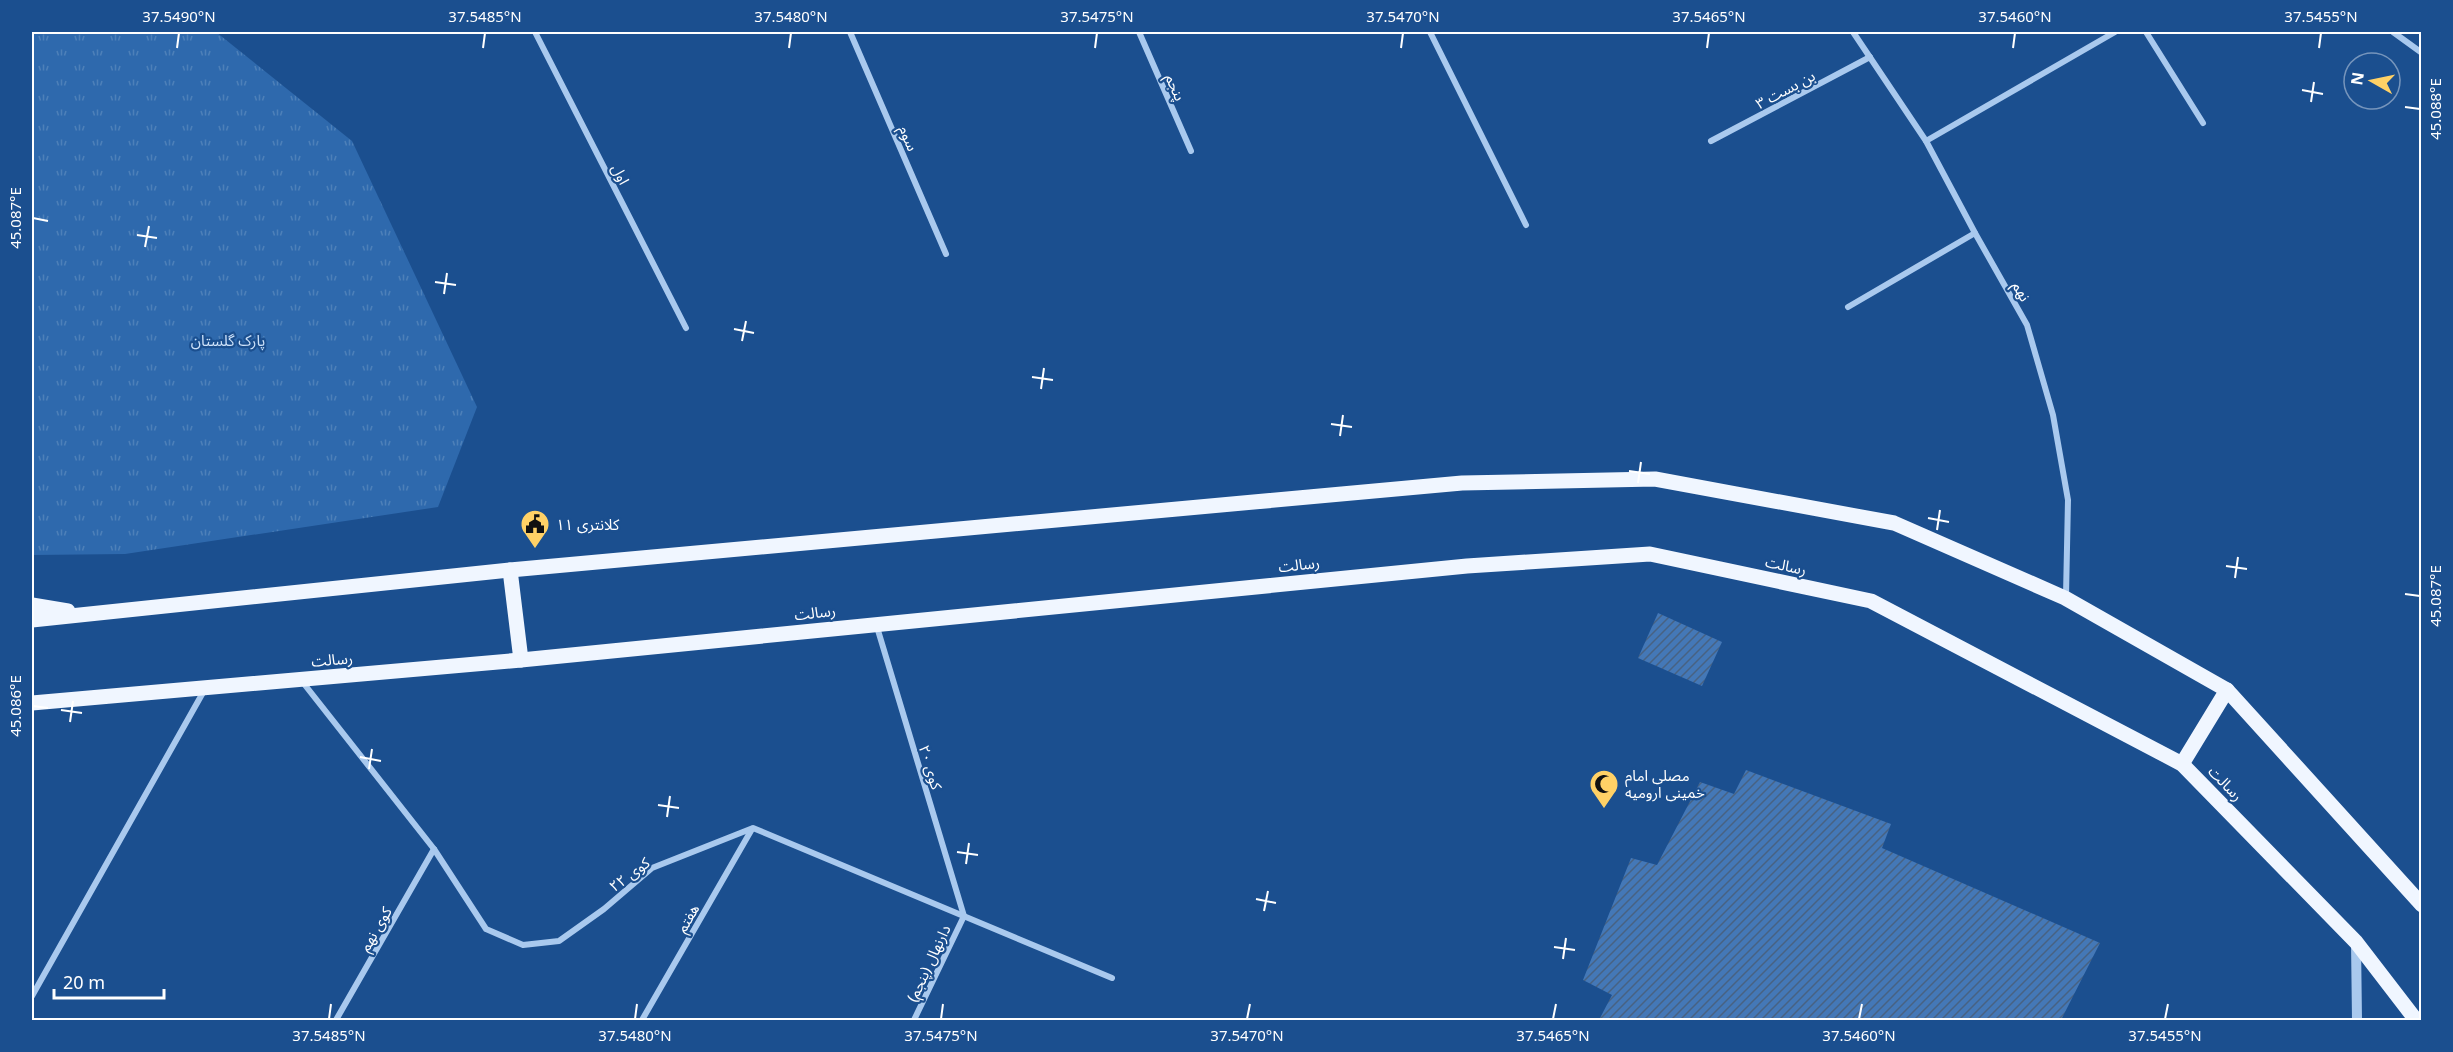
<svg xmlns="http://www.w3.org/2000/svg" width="2453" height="1052" font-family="'Noto Sans','Noto Sans Arabic',sans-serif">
	<defs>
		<pattern id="grass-tufts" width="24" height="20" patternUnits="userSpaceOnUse" patternTransform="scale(1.5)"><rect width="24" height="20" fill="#2e69ad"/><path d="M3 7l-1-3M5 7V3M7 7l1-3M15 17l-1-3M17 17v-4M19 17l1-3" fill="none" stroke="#4d80b9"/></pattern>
		<pattern id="building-hatch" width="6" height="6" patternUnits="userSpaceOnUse" patternTransform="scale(1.5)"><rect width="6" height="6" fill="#4478b7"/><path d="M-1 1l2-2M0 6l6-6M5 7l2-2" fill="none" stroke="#486282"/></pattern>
	</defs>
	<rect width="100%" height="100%" fill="#1b4f8f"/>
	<!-- grass -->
	<polygon fill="url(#grass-tufts)" points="32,32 216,32 352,141 477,407 438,507 125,554 32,555"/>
	<!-- building -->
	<g fill="url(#building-hatch)">
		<polygon points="1658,613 1722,642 1702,686 1638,658"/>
		<polygon points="1746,770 1891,824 1882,848 2100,943 2061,1020 1599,1020 1612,995 1583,980 1631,858 1657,865 1700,782 1734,794"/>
	</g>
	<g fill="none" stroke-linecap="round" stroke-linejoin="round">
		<!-- minor -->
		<g stroke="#a9c9ee" stroke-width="6">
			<polyline points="535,32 686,328"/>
			<polyline points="850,32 946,254"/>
			<polyline points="1139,32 1191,151"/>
			<polyline points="1430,32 1526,225"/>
			<polyline points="1853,32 1926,141 1975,233 2027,325 2053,415 2068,500 2066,596"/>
			<polyline points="2146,32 2203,123"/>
			<polyline points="2393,32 2422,53"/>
			<polyline points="1711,141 1870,57"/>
			<polyline points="1926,141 2115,32"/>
			<polyline points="1848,307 1975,233"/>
			<polyline points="877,627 964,916"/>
			<polyline points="301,680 434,849 486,929 523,945 559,941 604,909 652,868 753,828 1112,978"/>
			<polyline points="32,996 205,689"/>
			<polyline points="336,1020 434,849"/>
			<polyline points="642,1020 752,829"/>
			<polyline points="914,1020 964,916"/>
		</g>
		<!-- tertiary -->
		<polyline stroke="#a9c9ee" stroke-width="10" points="2356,942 2357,1020"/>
		<!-- primary -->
		<g stroke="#f0f6ff" stroke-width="15">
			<polyline points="510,570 521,660"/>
			<polyline points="32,605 68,611"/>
			<polyline points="32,620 510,570 1462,483 1655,479 1894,523 2065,598 2227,690 2422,905"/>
			<polyline points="32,703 521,660 1467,566 1650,554 1871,601 2182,764 2356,942 2416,1020"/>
			<polyline points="2182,764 2227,690"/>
		</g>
	</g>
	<!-- ticks -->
	<path fill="none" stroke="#fff" stroke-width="2" d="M177,48L179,33M483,48L485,33M789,48L791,33M1095,48L1097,33M1401,48L1403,33M1707,48L1709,33M2013,48L2015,33M2319,48L2321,33M2302,90L2323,94M2311,102L2314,82M2405,107L2420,109M33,218L48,221M137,235L157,238M145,247L149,226M435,282L456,285M444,294L447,273M734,329L754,333M742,341L746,321M1032,377L1053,380M1041,389L1044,368M1331,424L1352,427M1340,436L1343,415M1629,471L1650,474M1638,483L1641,462M1928,518L1949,522M1937,530L1940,510M2226,566L2247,569M2235,578L2238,557M2405,594L2420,596M33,706L48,708M61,710L82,713M70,722L73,701M360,757L381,761M369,769L372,749M658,805L679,808M667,817L670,796M957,852L978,855M966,864L969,843M1256,899L1276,903M1264,911L1268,891M1554,947L1575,950M1563,959L1566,938M329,1019L331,1004M635,1019L637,1004M941,1019L943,1004M1247,1019L1250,1004M1553,1019L1556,1004M1859,1019L1862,1004M2165,1019L2168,1004"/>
	<!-- icons -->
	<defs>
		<g id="civic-pin" transform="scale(1.5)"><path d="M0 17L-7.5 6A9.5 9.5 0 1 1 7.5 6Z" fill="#ffd166" stroke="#1b4f8f"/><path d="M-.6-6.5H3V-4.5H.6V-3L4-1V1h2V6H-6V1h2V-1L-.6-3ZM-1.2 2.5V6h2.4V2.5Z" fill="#111"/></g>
		<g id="mosque-pin" transform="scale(1.5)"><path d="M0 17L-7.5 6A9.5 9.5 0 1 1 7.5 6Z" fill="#ffd166" stroke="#1b4f8f"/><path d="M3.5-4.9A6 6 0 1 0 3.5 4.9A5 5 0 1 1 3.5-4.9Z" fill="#111"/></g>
	</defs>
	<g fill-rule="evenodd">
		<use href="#civic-pin" x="535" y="524"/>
		<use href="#mosque-pin" x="1604" y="784"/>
	</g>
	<g text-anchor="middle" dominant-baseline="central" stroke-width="4.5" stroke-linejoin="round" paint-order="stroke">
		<!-- street labels -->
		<g font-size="15" fill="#fff" stroke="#1b4f8f">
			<text transform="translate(1176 87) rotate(66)">پنجم</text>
			<text transform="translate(1785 89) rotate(-28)">بن بست ۳</text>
			<text transform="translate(909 138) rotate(67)">سوم</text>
			<text transform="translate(621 174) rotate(63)">اول</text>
			<text transform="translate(2022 291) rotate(60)">نهم</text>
			<text transform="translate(1299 564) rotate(-6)">رسالت</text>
			<text transform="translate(1786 565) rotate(12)">رسالت</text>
			<text transform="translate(815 612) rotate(-6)">رسالت</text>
			<text transform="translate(332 659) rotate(-5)">رسالت</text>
			<text transform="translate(931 767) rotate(73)">کوی ۲۰</text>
			<text transform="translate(2226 783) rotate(46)">رسالت</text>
			<text transform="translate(629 874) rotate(-37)">کوی ۲۲</text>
			<text transform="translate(687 918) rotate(-60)">هفتم</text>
			<text transform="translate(375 929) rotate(-60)">کوی نهم</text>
			<text transform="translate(928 963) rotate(-65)">دارنهال (پنجم)</text>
		</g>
		<!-- park labels -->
		<g font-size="15" fill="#cfe3fa" stroke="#1b4f8f">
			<text x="228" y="340">پارک گلستان</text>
		</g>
		<!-- poi labels -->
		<g font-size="15" fill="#fff" stroke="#1b4f8f" text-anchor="start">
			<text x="556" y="524">کلانتری ۱۱</text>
			<text x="1625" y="775">مصلی امام<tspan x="1625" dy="17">خمینی ارومیه</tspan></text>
		</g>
	</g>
	<!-- border -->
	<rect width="2453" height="1052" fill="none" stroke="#1b4f8f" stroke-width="66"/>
	<!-- north arrow -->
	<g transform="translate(2372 81) rotate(279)"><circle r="28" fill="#1b4f8f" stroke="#7695bc" stroke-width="1.5"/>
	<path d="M0-4.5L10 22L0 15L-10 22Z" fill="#ffd166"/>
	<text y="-9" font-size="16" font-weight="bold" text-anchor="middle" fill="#ffffff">N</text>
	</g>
	<!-- scale -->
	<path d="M54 989v9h110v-9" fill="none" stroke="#ffffff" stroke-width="3"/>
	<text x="63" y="989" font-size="18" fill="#ffffff" stroke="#1b4f8f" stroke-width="4.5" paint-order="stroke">20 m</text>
	<rect x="33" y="33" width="2387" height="986" fill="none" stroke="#fff" stroke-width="2"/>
	<g font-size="15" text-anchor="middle" fill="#fff">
		<text x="179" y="22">37.5490°N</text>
		<text x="485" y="22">37.5485°N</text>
		<text x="791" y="22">37.5480°N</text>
		<text x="1097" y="22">37.5475°N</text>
		<text x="1403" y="22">37.5470°N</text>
		<text x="1709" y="22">37.5465°N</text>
		<text x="2015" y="22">37.5460°N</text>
		<text x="2321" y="22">37.5455°N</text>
		<text transform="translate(2436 109) rotate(-90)" y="5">45.088°E</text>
		<text transform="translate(16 218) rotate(-90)" y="5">45.087°E</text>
		<text transform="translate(2436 596) rotate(-90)" y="5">45.087°E</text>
		<text transform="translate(16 706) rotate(-90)" y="5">45.086°E</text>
		<text x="329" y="1041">37.5485°N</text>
		<text x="635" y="1041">37.5480°N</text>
		<text x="941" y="1041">37.5475°N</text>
		<text x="1247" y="1041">37.5470°N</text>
		<text x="1553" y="1041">37.5465°N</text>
		<text x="1859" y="1041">37.5460°N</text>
		<text x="2165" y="1041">37.5455°N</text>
	</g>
</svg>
